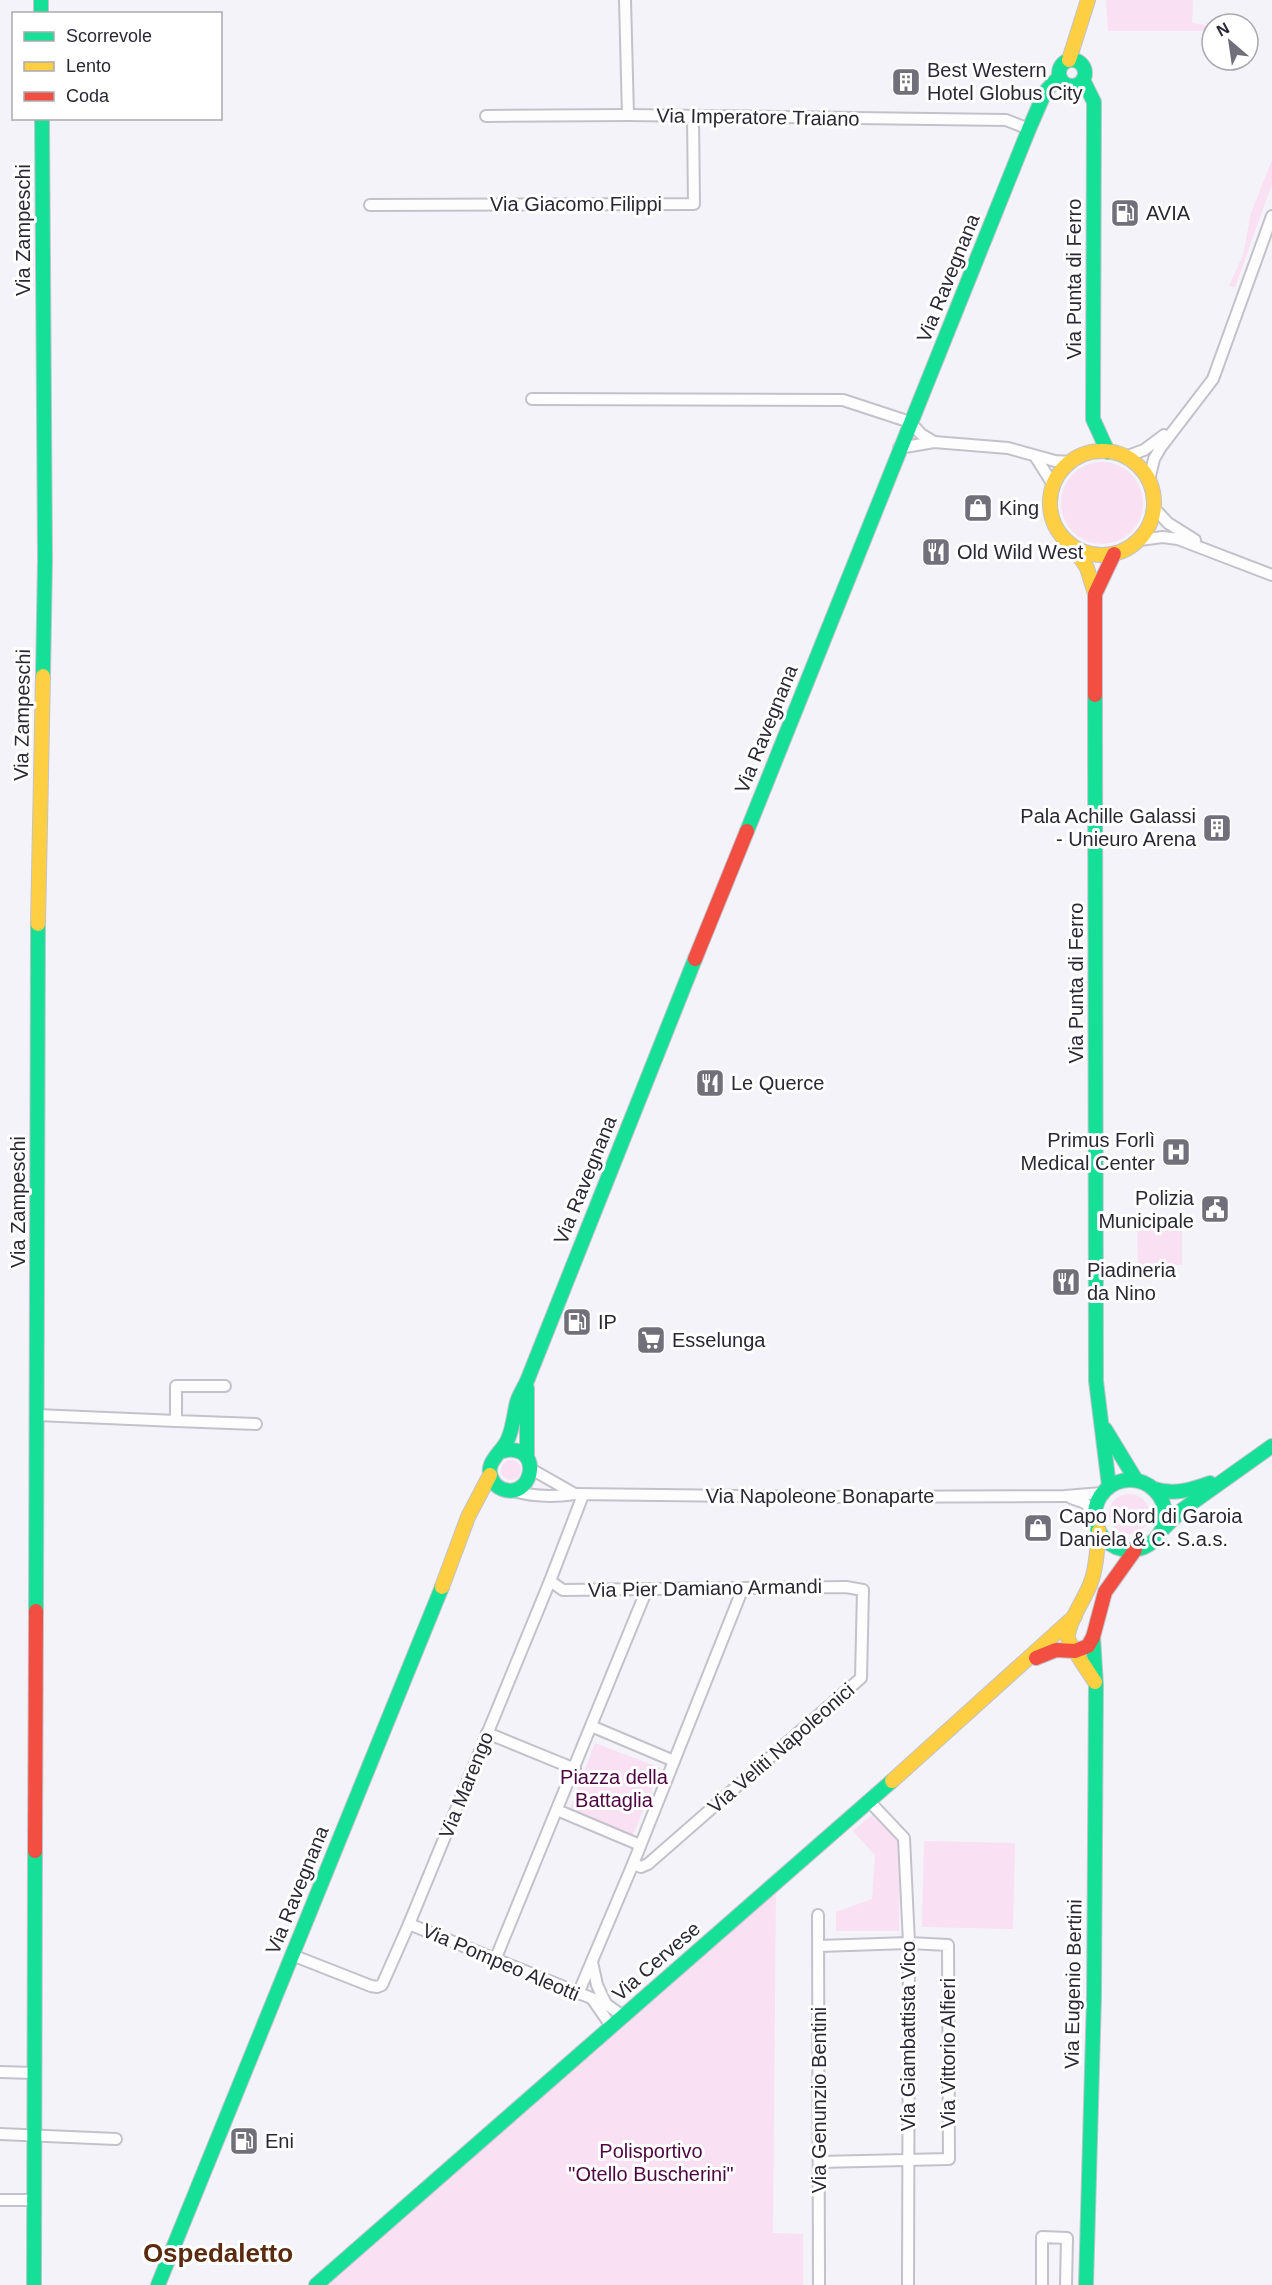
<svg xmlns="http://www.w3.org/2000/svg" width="1272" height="2285" font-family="Arial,sans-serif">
	<rect width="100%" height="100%" fill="#f4f3fa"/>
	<!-- green -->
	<g fill="#f9e0f3">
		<polygon points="1106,0 1193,0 1192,23 1212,26 1212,31 1108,31"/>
		<polygon points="1272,160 1272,184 1235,287 1229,286 1243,255 1251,213"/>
		<circle cx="1102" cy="503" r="41"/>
		<polygon points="1137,1227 1182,1227 1182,1265 1138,1265"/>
		<circle cx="511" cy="1470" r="10"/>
		<circle cx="1129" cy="1514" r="20"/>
		<polygon points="595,1743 661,1768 631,1839 570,1808"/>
		<polygon points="874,1813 900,1842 899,1931 836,1931 836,1912 872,1899 875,1855 853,1831"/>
		<polygon points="924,1841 1015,1843 1013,1929 922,1927"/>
		<polygon points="776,1889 773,2233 803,2234 803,2285 326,2285"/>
	</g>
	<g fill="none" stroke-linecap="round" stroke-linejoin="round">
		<!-- street casing -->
		<g stroke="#c3c2cb" stroke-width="14">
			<g id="street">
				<polyline points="625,0 628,115"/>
				<polyline points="486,116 628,115 1006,120 1029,129"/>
				<polyline points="370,205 694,204 693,116"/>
				<polyline points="532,399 843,400 910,422 921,434 934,442"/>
				<polyline points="899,448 934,442 1008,448 1055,461 1071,462"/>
				<polyline points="1035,456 1054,486"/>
				<polyline points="1125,457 1144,450 1164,435"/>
				<polyline points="1149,480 1154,459 1161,447 1213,379 1272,216"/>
				<polyline points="1154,508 1168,523 1195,540"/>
				<polyline points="1139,540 1163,537 1178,539 1272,575"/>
				<polyline points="225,1386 176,1386 176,1421 256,1424"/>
				<polyline points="37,1415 176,1421"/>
				<polyline points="531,1469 575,1494"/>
				<path d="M514,1491C534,1497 554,1497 575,1494L820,1497L1065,1496L1102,1493"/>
				<polyline points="1071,1498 1085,1503 1094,1514"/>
				<polyline points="550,1581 563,1590 846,1587 863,1590 861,1678 648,1864 641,1867 633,1864"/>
				<polyline points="591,1726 674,1761"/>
				<polyline points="487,1733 575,1769"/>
				<polyline points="869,1801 904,1838 909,1943 908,2285"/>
				<polyline points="557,1810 640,1845"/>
				<polyline points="818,1915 819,2285"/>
				<polyline points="409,1924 606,2004 623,2016"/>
				<polyline points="292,1955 371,1986 377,1987 382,1985 409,1924 550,1581 583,1495"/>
				<polyline points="495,1960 647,1589"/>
				<polyline points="592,1962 597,1985 606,2004"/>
				<polyline points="578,1994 633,1864 743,1588"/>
				<polyline points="593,2000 611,2026"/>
				<polyline points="0,2072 34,2073"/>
				<polyline points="0,2134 116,2139"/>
				<polyline points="819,2162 949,2159 948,1945 909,1943 819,1946"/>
				<polyline points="0,2200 34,2200"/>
				<polyline points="1042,2285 1042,2237 1067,2238 1066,2285"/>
			</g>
		</g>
		<!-- fast casing -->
		<g stroke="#c3c2cb" stroke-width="16">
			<g id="fast">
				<polyline points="41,0 41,14"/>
				<circle cx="1072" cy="73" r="13"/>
				<polyline points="1083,80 1094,102 1093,419 1108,452"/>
				<polyline points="42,118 45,560 43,676"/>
				<polyline points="1095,695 1096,1381 1109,1486"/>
				<polyline points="747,831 1029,129 1045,92 1059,77"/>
				<polyline points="527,1388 527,1457"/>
				<polyline points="1105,1429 1136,1480"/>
				<path d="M499,1452C503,1451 509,1449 513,1450C542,1452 531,1500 502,1489C497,1487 494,1484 492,1479C483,1463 503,1452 508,1439C513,1428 514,1414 517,1402C519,1395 524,1388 527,1381L695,959"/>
				<circle cx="1130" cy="1515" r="35"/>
				<path d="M1154,1489C1174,1495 1191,1490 1210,1483"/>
				<polyline points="1162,1530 1182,1510 1272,1446"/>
				<polyline points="36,1611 38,924"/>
				<polyline points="34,2285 35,1851"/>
				<polyline points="158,2285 442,1587"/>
				<polyline points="316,2285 892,1781"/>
				<polyline points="1086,2285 1094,1997 1096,1685 1093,1637"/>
			</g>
		</g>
		<!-- slow casing -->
		<g stroke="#c3c2cb" stroke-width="16">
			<g id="slow">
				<polyline points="1069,60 1088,0"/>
				<circle cx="1102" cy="503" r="52"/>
				<polyline points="1074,548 1087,568 1095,594"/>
				<polyline points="38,924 43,676"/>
				<polyline points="442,1587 468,1517 490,1475"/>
				<path d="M1095,1682C1090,1674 1069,1644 1068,1638C1067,1622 1086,1598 1091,1582C1097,1567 1097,1547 1099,1531"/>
				<polyline points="892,1781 1075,1616"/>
			</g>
		</g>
		<!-- jam casing -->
		<g stroke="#c3c2cb" stroke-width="16">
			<g id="jam">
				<polyline points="1095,695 1095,594 1114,554"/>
				<polyline points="695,959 747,831"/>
				<polyline points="1036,1658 1056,1650 1075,1651 1088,1646 1093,1637 1105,1592 1135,1550"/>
				<polyline points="35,1851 36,1611"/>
			</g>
		</g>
		<!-- street -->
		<use href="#street" stroke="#fdfdfe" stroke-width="10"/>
		<!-- fast -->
		<use href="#fast" stroke="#16e098" stroke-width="14"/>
		<!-- slow -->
		<use href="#slow" stroke="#ffcf43" stroke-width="14"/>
		<!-- jam -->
		<use href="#jam" stroke="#f24e42" stroke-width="14"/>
	</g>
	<!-- icons -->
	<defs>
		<g id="building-square" transform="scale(1.5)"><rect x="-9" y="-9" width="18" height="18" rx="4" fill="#716f7a" stroke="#fff"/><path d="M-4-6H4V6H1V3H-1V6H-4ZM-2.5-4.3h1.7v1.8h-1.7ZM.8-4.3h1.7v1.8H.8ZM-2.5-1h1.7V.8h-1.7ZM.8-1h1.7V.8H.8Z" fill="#fff"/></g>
		<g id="fuel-square" transform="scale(1.5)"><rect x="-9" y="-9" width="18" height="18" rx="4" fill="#716f7a" stroke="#fff"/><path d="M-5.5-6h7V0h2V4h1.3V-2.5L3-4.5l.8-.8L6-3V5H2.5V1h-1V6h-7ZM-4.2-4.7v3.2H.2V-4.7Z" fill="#fff"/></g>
		<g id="shop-square" transform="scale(1.5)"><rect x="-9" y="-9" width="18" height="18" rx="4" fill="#716f7a" stroke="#fff"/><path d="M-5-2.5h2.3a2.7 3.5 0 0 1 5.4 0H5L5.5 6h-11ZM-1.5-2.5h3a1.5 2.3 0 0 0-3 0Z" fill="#fff"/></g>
		<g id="restaurant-square" transform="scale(1.5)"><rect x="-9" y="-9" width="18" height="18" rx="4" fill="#716f7a" stroke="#fff"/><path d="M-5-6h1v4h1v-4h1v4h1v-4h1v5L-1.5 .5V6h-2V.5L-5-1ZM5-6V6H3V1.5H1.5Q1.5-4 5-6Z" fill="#fff"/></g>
		<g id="hospital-square" transform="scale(1.5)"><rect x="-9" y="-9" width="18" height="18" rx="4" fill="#716f7a" stroke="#fff"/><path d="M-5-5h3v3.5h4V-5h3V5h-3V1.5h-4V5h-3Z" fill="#fff"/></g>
		<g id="civic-square" transform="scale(1.5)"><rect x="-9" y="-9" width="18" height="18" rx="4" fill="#716f7a" stroke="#fff"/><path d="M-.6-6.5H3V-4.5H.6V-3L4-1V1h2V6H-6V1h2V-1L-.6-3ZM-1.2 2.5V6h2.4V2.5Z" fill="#fff"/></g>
		<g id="supermarket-square" transform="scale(1.5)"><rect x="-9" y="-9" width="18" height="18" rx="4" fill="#716f7a" stroke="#fff"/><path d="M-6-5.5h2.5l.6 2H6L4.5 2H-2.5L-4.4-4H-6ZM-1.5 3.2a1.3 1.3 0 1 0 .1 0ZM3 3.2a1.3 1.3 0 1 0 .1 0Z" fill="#fff"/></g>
	</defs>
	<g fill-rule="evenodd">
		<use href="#building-square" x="906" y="82"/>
		<use href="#fuel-square" x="1125" y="213"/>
		<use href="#shop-square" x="978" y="508"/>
		<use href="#restaurant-square" x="936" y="552"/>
		<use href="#building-square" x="1217" y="828"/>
		<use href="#restaurant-square" x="710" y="1083"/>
		<use href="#hospital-square" x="1176" y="1152"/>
		<use href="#civic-square" x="1215" y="1209"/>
		<use href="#restaurant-square" x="1066" y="1282"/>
		<use href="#fuel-square" x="577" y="1322"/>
		<use href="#supermarket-square" x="651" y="1340"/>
		<use href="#shop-square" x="1038" y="1528"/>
		<use href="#fuel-square" x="244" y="2141"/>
	</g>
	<g text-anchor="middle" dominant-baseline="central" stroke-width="6" stroke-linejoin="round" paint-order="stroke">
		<!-- poi labels -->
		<g font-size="20" fill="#2a2835" stroke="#fff" text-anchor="start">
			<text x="927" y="70">Best Western<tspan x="927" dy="23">Hotel Globus City</tspan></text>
			<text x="1146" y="213">AVIA</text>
			<text x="999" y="508">King</text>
			<text x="957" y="552">Old Wild West</text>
			<text x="1196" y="816" text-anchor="end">Pala Achille Galassi<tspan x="1196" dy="23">- Unieuro Arena</tspan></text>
			<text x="731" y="1083">Le Querce</text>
			<text x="1155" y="1140" text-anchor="end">Primus Forlì<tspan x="1155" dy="23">Medical Center</tspan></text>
			<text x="1194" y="1198" text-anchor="end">Polizia<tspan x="1194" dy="23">Municipale</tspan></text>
			<text x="1087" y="1270">Piadineria<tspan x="1087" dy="23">da Nino</tspan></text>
			<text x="598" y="1322">IP</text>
			<text x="672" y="1340">Esselunga</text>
			<text x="1059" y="1516">Capo Nord di Garoia<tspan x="1059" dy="23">Daniela &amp; C. S.a.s.</tspan></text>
			<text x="265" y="2141">Eni</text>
		</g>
		<!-- street labels -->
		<g font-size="20" fill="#2a2835" stroke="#fff">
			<text transform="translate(758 117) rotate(1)">Via Imperatore Traiano</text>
			<text x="576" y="204">Via Giacomo Filippi</text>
			<text transform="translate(23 230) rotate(-90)">Via Zampeschi</text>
			<text transform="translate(948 278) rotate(-68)">Via Ravegnana</text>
			<text transform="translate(1074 279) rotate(-90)">Via Punta di Ferro</text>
			<text transform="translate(22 715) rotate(-89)">Via Zampeschi</text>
			<text transform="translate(766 729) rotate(-68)">Via Ravegnana</text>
			<text transform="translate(1076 983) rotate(-90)">Via Punta di Ferro</text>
			<text transform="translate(585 1180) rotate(-68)">Via Ravegnana</text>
			<text transform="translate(18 1202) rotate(-90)">Via Zampeschi</text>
			<text x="820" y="1496">Via Napoleone Bonaparte</text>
			<text transform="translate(705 1588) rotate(-1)">Via Pier Damiano Armandi</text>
			<text transform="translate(781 1748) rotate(-41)">Via Veliti Napoleonici</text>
			<text transform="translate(466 1785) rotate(-68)">Via Marengo</text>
			<text transform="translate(297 1890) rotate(-68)">Via Ravegnana</text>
			<text transform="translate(656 1961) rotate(-41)">Via Cervese</text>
			<text transform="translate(501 1962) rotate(23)">Via Pompeo Aleotti</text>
			<text transform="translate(1073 1984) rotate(-89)">Via Eugenio Bertini</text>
			<text transform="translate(908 2036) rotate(-90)">Via Giambattista Vico</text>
			<text transform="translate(948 2053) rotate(-90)">Via Vittorio Alfieri</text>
			<text transform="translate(819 2100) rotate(-90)">Via Genunzio Bentini</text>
		</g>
		<!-- park labels -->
		<g font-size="20" fill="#4e0640" stroke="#fff">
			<text x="614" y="1777">Piazza della<tspan x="614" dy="23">Battaglia</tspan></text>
			<text x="651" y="2151">Polisportivo<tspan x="651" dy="23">"Otello Buscherini"</tspan></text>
		</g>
		<!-- district labels -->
		<g font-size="26" font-weight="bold" fill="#5a2b0e" stroke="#fff">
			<text x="218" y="2253">Ospedaletto</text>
		</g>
	</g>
	<!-- legend -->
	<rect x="12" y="12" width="210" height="108" fill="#ffffff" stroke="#aaa9ae" stroke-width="1.5"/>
	<rect x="24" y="32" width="30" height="9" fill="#16e098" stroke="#aaa9ae" stroke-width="1.5"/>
	<text x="66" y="42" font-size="18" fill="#2a2835">Scorrevole</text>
	<rect x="24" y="62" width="30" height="9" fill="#ffcf43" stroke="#aaa9ae" stroke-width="1.5"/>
	<text x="66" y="72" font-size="18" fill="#2a2835">Lento</text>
	<rect x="24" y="92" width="30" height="9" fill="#f24e42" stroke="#aaa9ae" stroke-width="1.5"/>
	<text x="66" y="102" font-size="18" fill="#2a2835">Coda</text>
	<!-- north arrow -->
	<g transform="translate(1230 42) rotate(331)"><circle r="28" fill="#ffffff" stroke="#aaa9ae" stroke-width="1.5"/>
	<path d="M0-4.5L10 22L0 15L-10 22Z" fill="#716f7a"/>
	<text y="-9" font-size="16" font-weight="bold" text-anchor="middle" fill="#2a2835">N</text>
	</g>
</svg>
